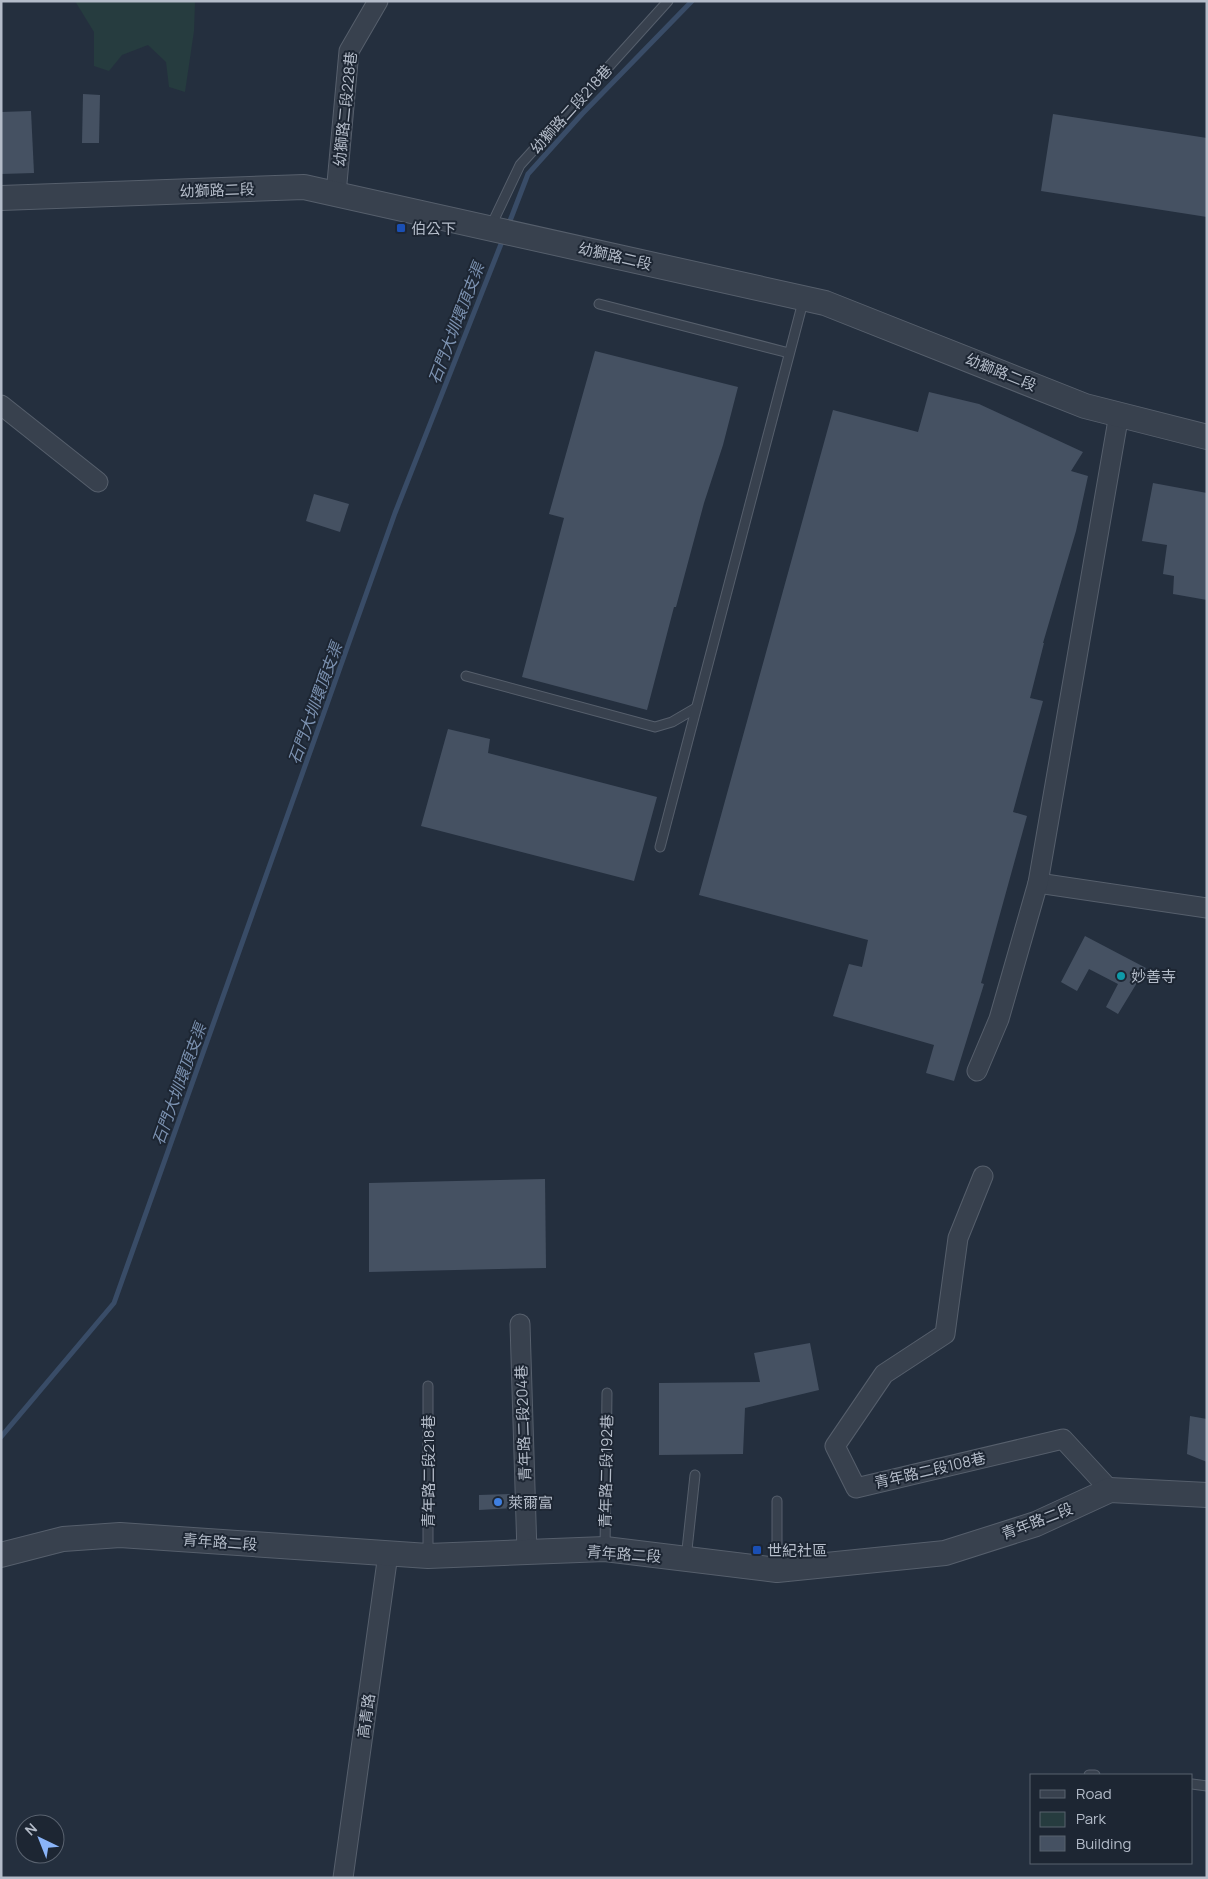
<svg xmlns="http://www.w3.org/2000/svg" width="1208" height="1879" font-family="Manrope,'Noto Sans TC',sans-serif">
	<rect width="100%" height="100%" fill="#242f3e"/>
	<!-- green -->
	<polygon fill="#263c3f" points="75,1 195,1 194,31 185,92 169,87 166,62 148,45 122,55 109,71 94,66 94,32"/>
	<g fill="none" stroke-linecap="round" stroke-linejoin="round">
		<!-- stream -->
		<g stroke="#394c67" stroke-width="5">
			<polyline points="508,226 528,174 582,114 692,1"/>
			<polyline points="1,1437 114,1303 395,513 503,239"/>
		</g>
	</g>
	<!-- building -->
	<g fill="#455162">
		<polygon points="83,94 100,95 99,143 82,143"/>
		<polygon points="31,111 34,173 1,174 1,112"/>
		<polygon points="1053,114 1207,138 1207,217 1041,191"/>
		<polygon points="595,351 738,387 723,445 704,503 676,607 674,607 647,710 522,677 564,518 549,514"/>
		<polygon points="929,392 979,404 1083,452 1071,471 1088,476 1076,531 1043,643 1044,643 1030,698 1043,701 1013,812 1027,816 981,983 984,984 954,1081 926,1073 934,1045 833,1016 849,964 862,967 868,940 699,895 833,410 918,432"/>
		<polygon points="1153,483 1207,493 1207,600 1173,594 1174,576 1163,574 1167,545 1142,541"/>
		<polygon points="314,494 349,504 340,532 306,521"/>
		<polygon points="448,729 490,739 488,753 657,797 634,881 421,826"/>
		<polygon points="1085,936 1146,968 1118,1014 1106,1007 1118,984 1089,969 1077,991 1061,982"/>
		<polygon points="545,1179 546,1268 369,1272 369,1183"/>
		<polygon points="810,1343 819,1390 745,1408 743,1454 659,1455 659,1383 760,1382 754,1353"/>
		<polygon points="1190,1416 1207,1419 1207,1462 1187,1454"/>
		<polygon points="514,1494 514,1508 479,1510 479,1495"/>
	</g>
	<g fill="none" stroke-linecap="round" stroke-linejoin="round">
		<!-- service casing -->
		<g stroke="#565f6c" stroke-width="11">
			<g id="service">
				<polyline points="490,228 520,165 668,1"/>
				<polyline points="599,304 789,353"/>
				<polyline points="466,676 655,727 672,722 696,708"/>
				<polyline points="660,847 804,298"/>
				<polyline points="777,1501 777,1570"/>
				<polyline points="605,1549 607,1393"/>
				<polyline points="428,1556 428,1386"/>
				<polyline points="686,1559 695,1475"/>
				<polyline points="1089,1775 1095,1775"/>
				<polyline points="1192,1784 1207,1786"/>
			</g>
		</g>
		<!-- minor casing -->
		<g stroke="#565f6c" stroke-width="21">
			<g id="minor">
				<polyline points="336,194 349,51 378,1"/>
				<polyline points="1,405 98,482"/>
				<polyline points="1038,883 1207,908"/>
				<polyline points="977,1071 999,1019 1038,883 1119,414"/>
				<polyline points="983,1176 958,1238 945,1334 884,1374 835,1446 856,1488 1063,1439 1110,1490"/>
				<polyline points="520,1324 527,1553"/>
				<polyline points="343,1878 388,1554"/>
			</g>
		</g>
		<!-- tertiary casing -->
		<g stroke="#565f6c" stroke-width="26">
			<g id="tertiary">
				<polyline points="1,198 304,187 825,303 1085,406 1207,437"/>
				<polyline points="1,1555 63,1539 120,1535 428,1556 605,1549 777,1570 945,1553 1036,1524 1110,1490 1207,1495"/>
			</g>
		</g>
		<!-- service -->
		<use href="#service" stroke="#38414e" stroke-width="9"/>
		<!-- minor -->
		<use href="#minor" stroke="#38414e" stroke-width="19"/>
		<!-- tertiary -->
		<use href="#tertiary" stroke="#38414e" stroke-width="24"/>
	</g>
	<!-- markers -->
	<g fill="#1a4fb4" stroke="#1d2633" stroke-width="2">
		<rect x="396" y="223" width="10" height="10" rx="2.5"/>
		<rect x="752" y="1545" width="10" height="10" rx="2.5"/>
	</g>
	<circle fill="#0f9aa8" stroke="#1d2633" stroke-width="2" cx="1121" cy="976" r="5"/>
	<circle fill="#3f7fe0" stroke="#1d2633" stroke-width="2" cx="498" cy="1502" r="5"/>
	<g text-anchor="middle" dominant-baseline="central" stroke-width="4" stroke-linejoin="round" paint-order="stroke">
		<!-- street labels -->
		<g font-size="15" fill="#b4bcc9" stroke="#1d2633">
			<text transform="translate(345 109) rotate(-84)">幼獅路二段228巷</text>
			<text transform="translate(571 109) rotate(-48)">幼獅路二段218巷</text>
			<text transform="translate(217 190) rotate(-2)">幼獅路二段</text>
			<text transform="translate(615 256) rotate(13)">幼獅路二段</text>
			<text transform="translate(1001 372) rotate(22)">幼獅路二段</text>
			<text transform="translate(523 1423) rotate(-92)">青年路二段204巷</text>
			<text transform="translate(930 1470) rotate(-13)">青年路二段108巷</text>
			<text transform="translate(428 1471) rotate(-90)">青年路二段218巷</text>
			<text transform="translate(606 1471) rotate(-89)">青年路二段192巷</text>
			<text transform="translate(1037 1521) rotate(-21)">青年路二段</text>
			<text transform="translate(220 1542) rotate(4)">青年路二段</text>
			<text transform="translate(624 1554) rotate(4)">青年路二段</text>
			<text transform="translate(366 1716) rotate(-82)">高青路</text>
		</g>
		<!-- poi labels -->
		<g font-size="15" fill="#b4bcc9" stroke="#1d2633" text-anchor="start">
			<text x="411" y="228">伯公下</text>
			<text x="1131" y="976">妙善寺</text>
			<text x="508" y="1502">萊爾富</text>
			<text x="767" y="1550">世紀社區</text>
		</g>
		<!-- water labels -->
		<g font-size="16" font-style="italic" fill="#7c92b1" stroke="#1d2633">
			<text transform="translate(456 323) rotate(-69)">石門大圳環頂支渠</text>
			<text transform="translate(315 703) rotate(-70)">石門大圳環頂支渠</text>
			<text transform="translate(179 1084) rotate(-70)">石門大圳環頂支渠</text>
		</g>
	</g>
	<!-- border -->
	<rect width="1208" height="1879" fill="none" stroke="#b4bcc9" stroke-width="5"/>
	<!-- legend -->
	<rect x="1030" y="1774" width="162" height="90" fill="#1d2633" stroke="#59626f"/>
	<rect x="1040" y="1790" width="25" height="8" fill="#38414e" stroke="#59626f"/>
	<text x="1076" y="1799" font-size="15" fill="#b4bcc9">Road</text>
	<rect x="1040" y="1812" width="25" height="15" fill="#263c3f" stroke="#59626f"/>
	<text x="1076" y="1824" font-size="15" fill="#b4bcc9">Park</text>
	<rect x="1040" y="1836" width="25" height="15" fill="#455162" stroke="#59626f"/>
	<text x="1076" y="1849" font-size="15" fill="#b4bcc9">Building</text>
	<!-- north arrow -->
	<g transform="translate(40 1839) rotate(317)"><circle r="24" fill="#1d2633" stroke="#59626f"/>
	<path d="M0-4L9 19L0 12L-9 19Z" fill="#8ab4f8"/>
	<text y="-8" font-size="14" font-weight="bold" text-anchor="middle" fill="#b4bcc9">N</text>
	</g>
</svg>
